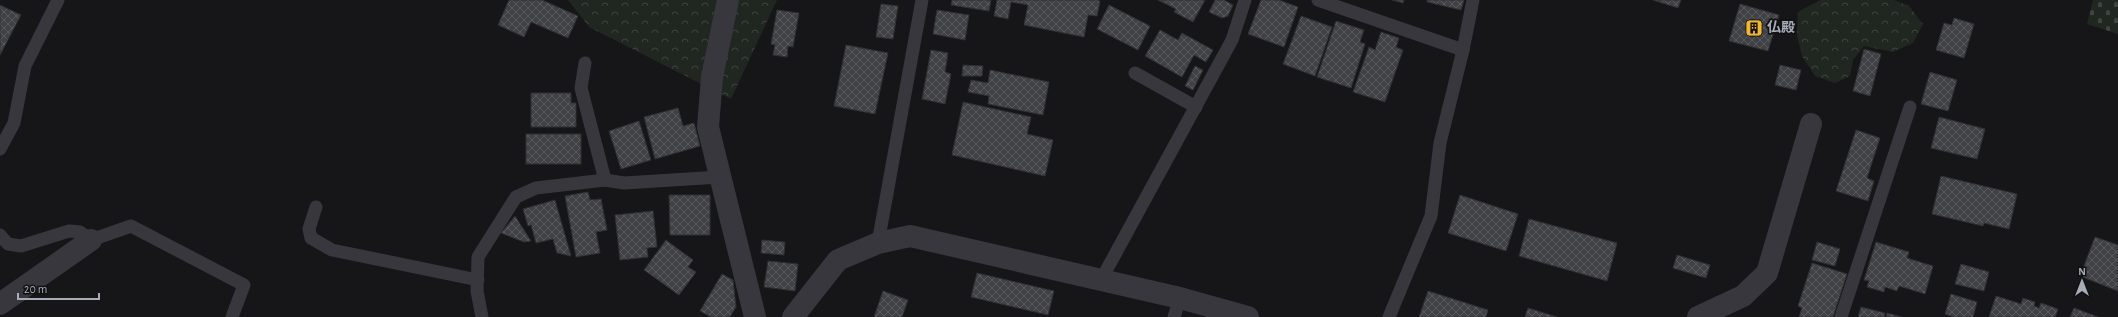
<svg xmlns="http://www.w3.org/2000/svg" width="2118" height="317" font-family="'Alegreya Sans','Noto Sans JP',sans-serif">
	<defs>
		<pattern id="forest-crowns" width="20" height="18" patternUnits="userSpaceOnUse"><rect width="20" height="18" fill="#202721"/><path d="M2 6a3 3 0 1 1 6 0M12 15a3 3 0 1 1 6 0" fill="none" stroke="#3e443f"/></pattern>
		<pattern id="cemetery-stones" width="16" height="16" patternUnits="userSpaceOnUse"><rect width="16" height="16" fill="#202721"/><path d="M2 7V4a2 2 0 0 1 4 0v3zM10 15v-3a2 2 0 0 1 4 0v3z" fill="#3e443f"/></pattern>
		<pattern id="building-cross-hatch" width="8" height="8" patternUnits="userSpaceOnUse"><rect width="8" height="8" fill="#404145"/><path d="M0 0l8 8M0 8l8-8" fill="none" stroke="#595a5e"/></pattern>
	</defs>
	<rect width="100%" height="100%" fill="#161618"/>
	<!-- forest -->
	<g fill="url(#forest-crowns)">
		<polygon points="568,0 777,0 731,99 589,27"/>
		<polygon points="1820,0 1894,0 1909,6 1923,24 1913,43 1893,52 1864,46 1853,60 1850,76 1835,83 1815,76 1802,56 1797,35 1798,12"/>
	</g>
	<!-- cemetery -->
	<polygon fill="url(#cemetery-stones)" points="2093,0 2118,0 2118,34 2087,24"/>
	<!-- building -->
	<g fill="url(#building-cross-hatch)" stroke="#303034">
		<polygon points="509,0 542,0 578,16 568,38 531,22 524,37 498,25"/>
		<polygon points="952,0 991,0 989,11 951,5"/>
		<polygon points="997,0 1097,0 1100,1 1097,16 1088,15 1084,37 1024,25 1028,5 1011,2 1008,19 994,16"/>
		<polygon points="1158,0 1205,0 1193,22 1174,12 1176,9"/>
		<polygon points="1215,0 1224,0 1233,5 1228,16 1222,18 1209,12"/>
		<polygon points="1261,0 1279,0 1298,7 1284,47 1248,34"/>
		<polygon points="1392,0 1404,0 1403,3"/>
		<polygon points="1427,0 1464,0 1461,10 1427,2"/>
		<polygon points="1653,0 1681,0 1678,8"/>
		<polygon points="881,4 898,6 893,39 876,37"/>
		<polygon points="1740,4 1779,15 1768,51 1729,41"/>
		<polygon points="0,5 21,15 0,55"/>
		<polygon points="1109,5 1150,26 1138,50 1097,29"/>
		<polygon points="777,10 799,13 793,47 788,46 787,57 773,55 775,45 771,44"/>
		<polygon points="937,10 969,15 965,40 933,34"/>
		<polygon points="1301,16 1332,27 1315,76 1283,64"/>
		<polygon points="1954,18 1974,24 1964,58 1936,50 1944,23 1952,25"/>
		<polygon points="1336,21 1364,30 1360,42 1365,44 1351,88 1317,77"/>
		<polygon points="1160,30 1178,40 1182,33 1213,50 1206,62 1194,55 1182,77 1145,56"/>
		<polygon points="1381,32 1399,38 1396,47 1403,50 1385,102 1353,92 1369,47 1375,50"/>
		<polygon points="846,45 888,53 875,114 834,106"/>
		<polygon points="1864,49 1881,54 1870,96 1853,91"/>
		<polygon points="931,50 948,53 945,72 951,74 945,104 922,99"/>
		<polygon points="963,65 983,66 982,76 962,76"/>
		<polygon points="1780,65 1801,70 1796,90 1775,85"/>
		<polygon points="1195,66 1203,70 1193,90 1185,86"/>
		<polygon points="990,70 1049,82 1043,115 988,104 989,96 968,92 971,80 988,83"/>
		<polygon points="1930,72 1957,80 1948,111 1921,104"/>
		<polygon points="531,93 571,93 571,103 576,103 576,127 531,127"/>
		<polygon points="963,102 1031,117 1027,134 1053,140 1045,176 952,155"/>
		<polygon points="678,108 683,126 694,123 700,146 655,159 644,117"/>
		<polygon points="1939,117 1985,129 1977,159 1931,148"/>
		<polygon points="639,121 651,160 621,169 609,131"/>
		<polygon points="1856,130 1880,138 1867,178 1874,181 1868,201 1836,191"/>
		<rect x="526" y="134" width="55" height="30"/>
		<polygon points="1941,176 2017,194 2009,229 1984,223 1983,226 1932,214"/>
		<polygon points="588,192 590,200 601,199 607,230 596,232 600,253 576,257 565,196"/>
		<polygon points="669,195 710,195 710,235 670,235"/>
		<polygon points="1460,195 1518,214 1506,251 1448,233"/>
		<polygon points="555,200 571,256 557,253 553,239 536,243 531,225 528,226 523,209"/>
		<polygon points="653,211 657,247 647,248 648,257 620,260 615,215"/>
		<polygon points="515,216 531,241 524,242 501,233"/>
		<polygon points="1529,219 1617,243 1607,281 1519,256"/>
		<polygon points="2095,237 2118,245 2118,291 2080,276"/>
		<polygon points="666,240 693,260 688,267 696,272 679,295 644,270"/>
		<polygon points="762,240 785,242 784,255 761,253"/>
		<polygon points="1817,242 1840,249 1835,266 1812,260"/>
		<polygon points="1876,242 1909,252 1907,258 1933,266 1925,294 1899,286 1897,291 1885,287 1884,292 1867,287 1869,281 1864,280"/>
		<polygon points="1677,255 1710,265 1706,278 1673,268"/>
		<polygon points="768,261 798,264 795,291 764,287"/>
		<polygon points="1812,263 1847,274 1833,317 1799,317 1802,308 1798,306"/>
		<polygon points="1961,264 1989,272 1984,291 1955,284"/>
		<polygon points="977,273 1054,291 1048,315 971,297"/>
		<polygon points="722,274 733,280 736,307 730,317 711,317 700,311"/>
		<polygon points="883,291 908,300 902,317 874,317"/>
		<polygon points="1428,291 1488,310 1486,317 1419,317"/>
		<polygon points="1951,294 1977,302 1973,317 1954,317 1945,314"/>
		<polygon points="1996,296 2021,304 2023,298 2035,302 2034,306 2039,308 2041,303 2058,309 2055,317 1989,317"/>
		<polygon points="1861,307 1885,313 1884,317 1858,317"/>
		<polygon points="1528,308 1557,317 1525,317"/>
		<polygon points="2074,308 2098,317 2070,317"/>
		<polygon points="1887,313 1902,317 1886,317"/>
	</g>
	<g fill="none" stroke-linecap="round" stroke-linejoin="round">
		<!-- lane -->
		<g stroke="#37373d" stroke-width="13">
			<polyline points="1318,0 1463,50 1440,143 1431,216 1389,317"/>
			<polyline points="1463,50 1473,0"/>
			<polyline points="585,63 581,88 605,180"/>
			<polyline points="1135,73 1196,107"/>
			<polyline points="0,149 14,123 25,66 58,0"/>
			<polyline points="316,207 309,229 311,238 332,250 478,280"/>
			<polyline points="0,235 8,244 21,246 69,231 80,232 91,240 131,226 244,285 232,317"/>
			<polyline points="878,243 922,0"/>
			<polyline points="1101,280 1232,40 1245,0"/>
			<polyline points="482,317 477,291 478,257 516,197 536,188 605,180 624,183 720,177"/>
			<polyline points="1174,317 1180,298"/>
			<polyline points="1841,317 1910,107"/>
		</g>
		<!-- street -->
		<g stroke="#37373d" stroke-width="22">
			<polyline points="728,0 712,77 708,127 755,317"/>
			<polyline points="0,304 91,240"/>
			<polyline points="793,317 838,260 878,243 910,236 1180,298 1248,317"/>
			<polyline points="1698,317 1743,296 1767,273 1811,124"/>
		</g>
	</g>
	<!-- icons -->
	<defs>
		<g id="building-square" transform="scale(0.9)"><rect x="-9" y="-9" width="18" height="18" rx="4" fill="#f2b633" stroke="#111112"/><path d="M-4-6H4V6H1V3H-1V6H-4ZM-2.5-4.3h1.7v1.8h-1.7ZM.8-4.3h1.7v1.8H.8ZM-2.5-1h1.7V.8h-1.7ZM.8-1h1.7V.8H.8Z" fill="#111"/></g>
	</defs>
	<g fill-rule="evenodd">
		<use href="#building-square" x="1754" y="28"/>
	</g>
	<g text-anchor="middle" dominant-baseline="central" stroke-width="3.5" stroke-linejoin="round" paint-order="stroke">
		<!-- poi labels -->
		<g font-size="14" font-weight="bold" fill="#a7acb8" stroke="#111112" text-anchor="start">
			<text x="1767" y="28">仏殿</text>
		</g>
	</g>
	<!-- north arrow -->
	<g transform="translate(2082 281)" stroke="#111112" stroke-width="3" paint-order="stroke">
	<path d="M0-3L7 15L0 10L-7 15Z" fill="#a7acb8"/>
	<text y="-6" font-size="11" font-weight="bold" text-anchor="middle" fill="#a7acb8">N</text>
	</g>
	<!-- scale -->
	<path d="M18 293v6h81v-6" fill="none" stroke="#a7acb8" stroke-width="2"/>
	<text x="24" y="293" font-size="12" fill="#a7acb8" stroke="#111112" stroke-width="3" paint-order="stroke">20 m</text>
</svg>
